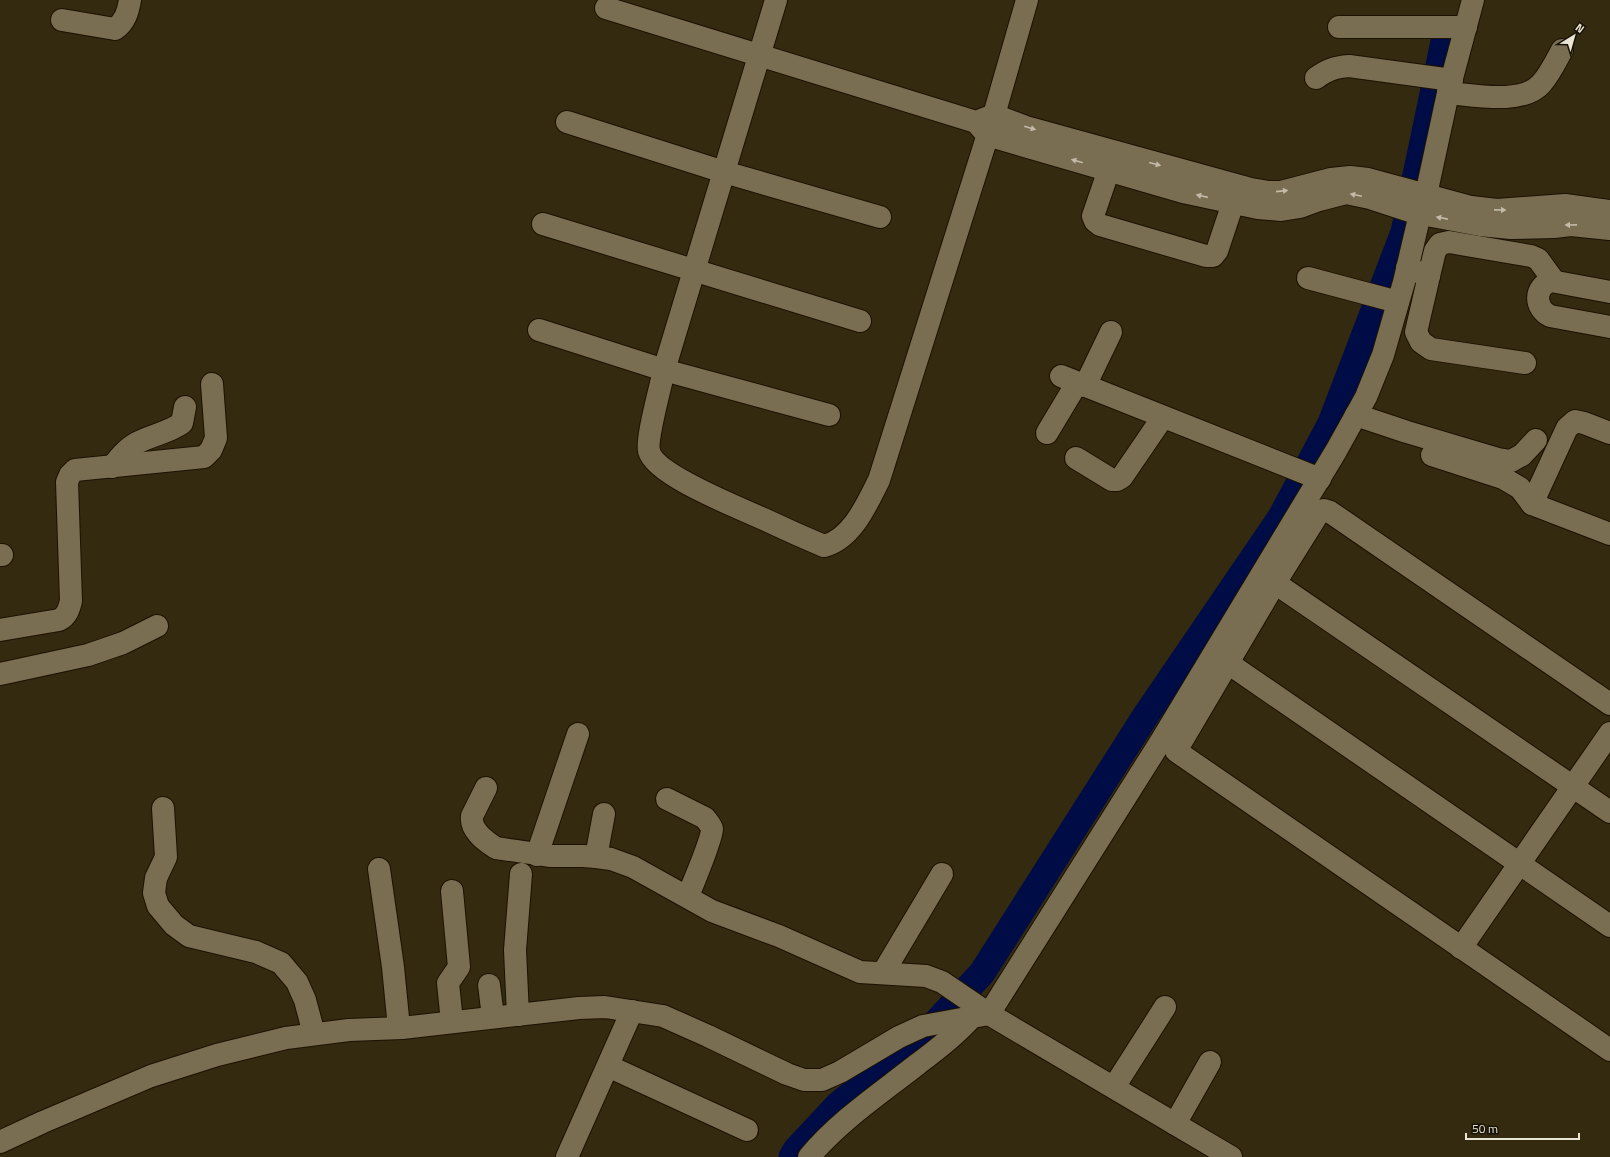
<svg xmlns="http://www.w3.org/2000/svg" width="1610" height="1157" font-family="'Titillium Web',sans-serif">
	<rect width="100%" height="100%" fill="#342a10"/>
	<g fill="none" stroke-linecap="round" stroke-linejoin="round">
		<!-- river -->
		<polyline stroke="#000c45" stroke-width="27" points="792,1157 796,1150 839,1104 918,1042 982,973 1146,715 1281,517 1331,423 1404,232 1445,37"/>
		<!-- minor casing -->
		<g stroke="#1c1200" stroke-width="24">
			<g id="minor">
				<path d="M776,0L664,370C661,386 646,438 649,451C655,476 745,510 768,521C787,530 805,538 824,546C852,539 867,504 879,480L994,115L1027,0"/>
				<polyline points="606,8 976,122 987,135 1183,192 1258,208 1281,210 1300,207 1319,200 1346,193 1370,198 1416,213 1480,225 1511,228 1554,227 1571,225 1610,229"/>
				<path d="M62,20L115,29C125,22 128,12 130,0"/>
				<polyline points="1339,27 1466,27"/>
				<path d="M1316,78C1327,70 1335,67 1349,66L1452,80"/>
				<path d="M1448,93C1474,95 1522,105 1541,84C1550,74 1556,61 1562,50"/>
				<polyline points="981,120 994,115 1026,127 1251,189 1269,192 1281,192 1331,179 1350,177 1368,179 1471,207 1497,210 1565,205 1610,211"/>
				<polyline points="567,122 724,172 880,217"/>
				<polyline points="1114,155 1093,216 1095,221 1100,225 1206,256 1213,256 1217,251 1233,203 1236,190"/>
				<polyline points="543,224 860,321"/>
				<polyline points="1407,268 1429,276 1416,332 1421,342 1431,349 1525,363"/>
				<polyline points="1429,276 1435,251 1440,244 1449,242 1531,256 1538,259 1554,281"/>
				<polyline points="1308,278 1398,302"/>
				<path d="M1610,292L1551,281C1534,287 1534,308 1550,316L1610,327"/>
				<polyline points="539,330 664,370 829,415"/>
				<polyline points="1061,376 1320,479"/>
				<polyline points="1085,386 1111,332"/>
				<polyline points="1356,415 1407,432 1498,459 1511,461 1522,455 1536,440"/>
				<polyline points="1047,433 1077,383"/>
				<polyline points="1610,433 1584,423 1575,421 1567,428 1532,504 1610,534"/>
				<polyline points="1432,455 1503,478 1520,488 1532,504"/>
				<polyline points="1076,458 1112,480 1117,480 1122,477 1163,417"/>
				<path d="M112,467C119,458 126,449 137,443C151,435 168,433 182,423L185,407"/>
				<polyline points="0,555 2,555"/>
				<polyline points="1275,583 1610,812"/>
				<path d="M0,630L59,620C67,616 69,609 71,601L67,482L70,475L75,470L204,457L211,450L216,438L212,384"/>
				<polyline points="1228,663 1610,926"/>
				<polyline points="0,674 88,655 123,643 157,626"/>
				<polyline points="1610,704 1330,512 1324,510 1320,511 1275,583 1176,751 1610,1050"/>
				<path d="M486,788L472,816C470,830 485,841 496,848L551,856H583L596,857L611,859L633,867L712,911L779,936L860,972L926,976L942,982L989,1014L1161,741L1336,451L1366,397L1383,355L1404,282L1420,214L1426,195L1448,93L1473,0"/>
				<path d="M667,799L705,818C707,821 711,825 712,829C712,838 693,884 688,896"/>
				<polyline points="163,808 166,857 156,878 154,893 158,906 174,925 189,936 256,952 281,963 297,982 305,1000 314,1034"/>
				<polyline points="537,855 578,734"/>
				<polyline points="596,857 604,814"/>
				<polyline points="379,869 393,967 399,1028"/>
				<polyline points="452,891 459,967 448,983 452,1022"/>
				<polyline points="1461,948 1610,733"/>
				<polyline points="883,973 942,874"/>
				<polyline points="489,985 493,1017"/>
				<polyline points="518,1015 515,950 521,874"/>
				<polyline points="608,1066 747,1130"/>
				<polyline points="1114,1087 1165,1007"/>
				<polyline points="1175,1124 1210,1062"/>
				<polyline points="0,1142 43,1122 151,1076 217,1055 286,1038 349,1030 402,1028 579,1008 605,1007 663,1016 708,1036 787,1074 804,1080 822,1080 840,1072 899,1037 923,1026 989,1014 1231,1157"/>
				<polyline points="567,1157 632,1011"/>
				<path d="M809,1157C840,1120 881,1093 919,1063C938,1049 956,1035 972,1017"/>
			</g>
		</g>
		<!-- minor -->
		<use href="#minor" stroke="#796e52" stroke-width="22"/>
	</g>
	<!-- one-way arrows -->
	<defs><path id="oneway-solid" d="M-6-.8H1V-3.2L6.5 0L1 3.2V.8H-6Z"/></defs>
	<g fill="#c3bba7">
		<use href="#oneway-solid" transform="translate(1030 128) rotate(16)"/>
		<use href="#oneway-solid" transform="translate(1077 161) rotate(-164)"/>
		<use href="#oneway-solid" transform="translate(1155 164) rotate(15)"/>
		<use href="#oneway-solid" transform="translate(1282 191) rotate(-6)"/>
		<use href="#oneway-solid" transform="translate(1356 195) rotate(-168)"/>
		<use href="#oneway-solid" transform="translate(1202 196) rotate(-167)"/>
		<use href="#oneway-solid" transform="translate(1500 210) rotate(1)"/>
		<use href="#oneway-solid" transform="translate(1442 218) rotate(-169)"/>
		<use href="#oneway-solid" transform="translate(1571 225) rotate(179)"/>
	</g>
	<!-- north arrow -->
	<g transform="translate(1574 36) rotate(37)" stroke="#181308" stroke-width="3" paint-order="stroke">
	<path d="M0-3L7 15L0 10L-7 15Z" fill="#ebe5d5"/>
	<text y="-6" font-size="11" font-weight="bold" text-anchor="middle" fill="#ebe5d5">N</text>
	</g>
	<!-- scale -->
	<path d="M1466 1133v6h113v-6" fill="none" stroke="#ebe5d5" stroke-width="2"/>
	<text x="1472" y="1133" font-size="12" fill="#ebe5d5" stroke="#181308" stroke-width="3" paint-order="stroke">50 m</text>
</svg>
